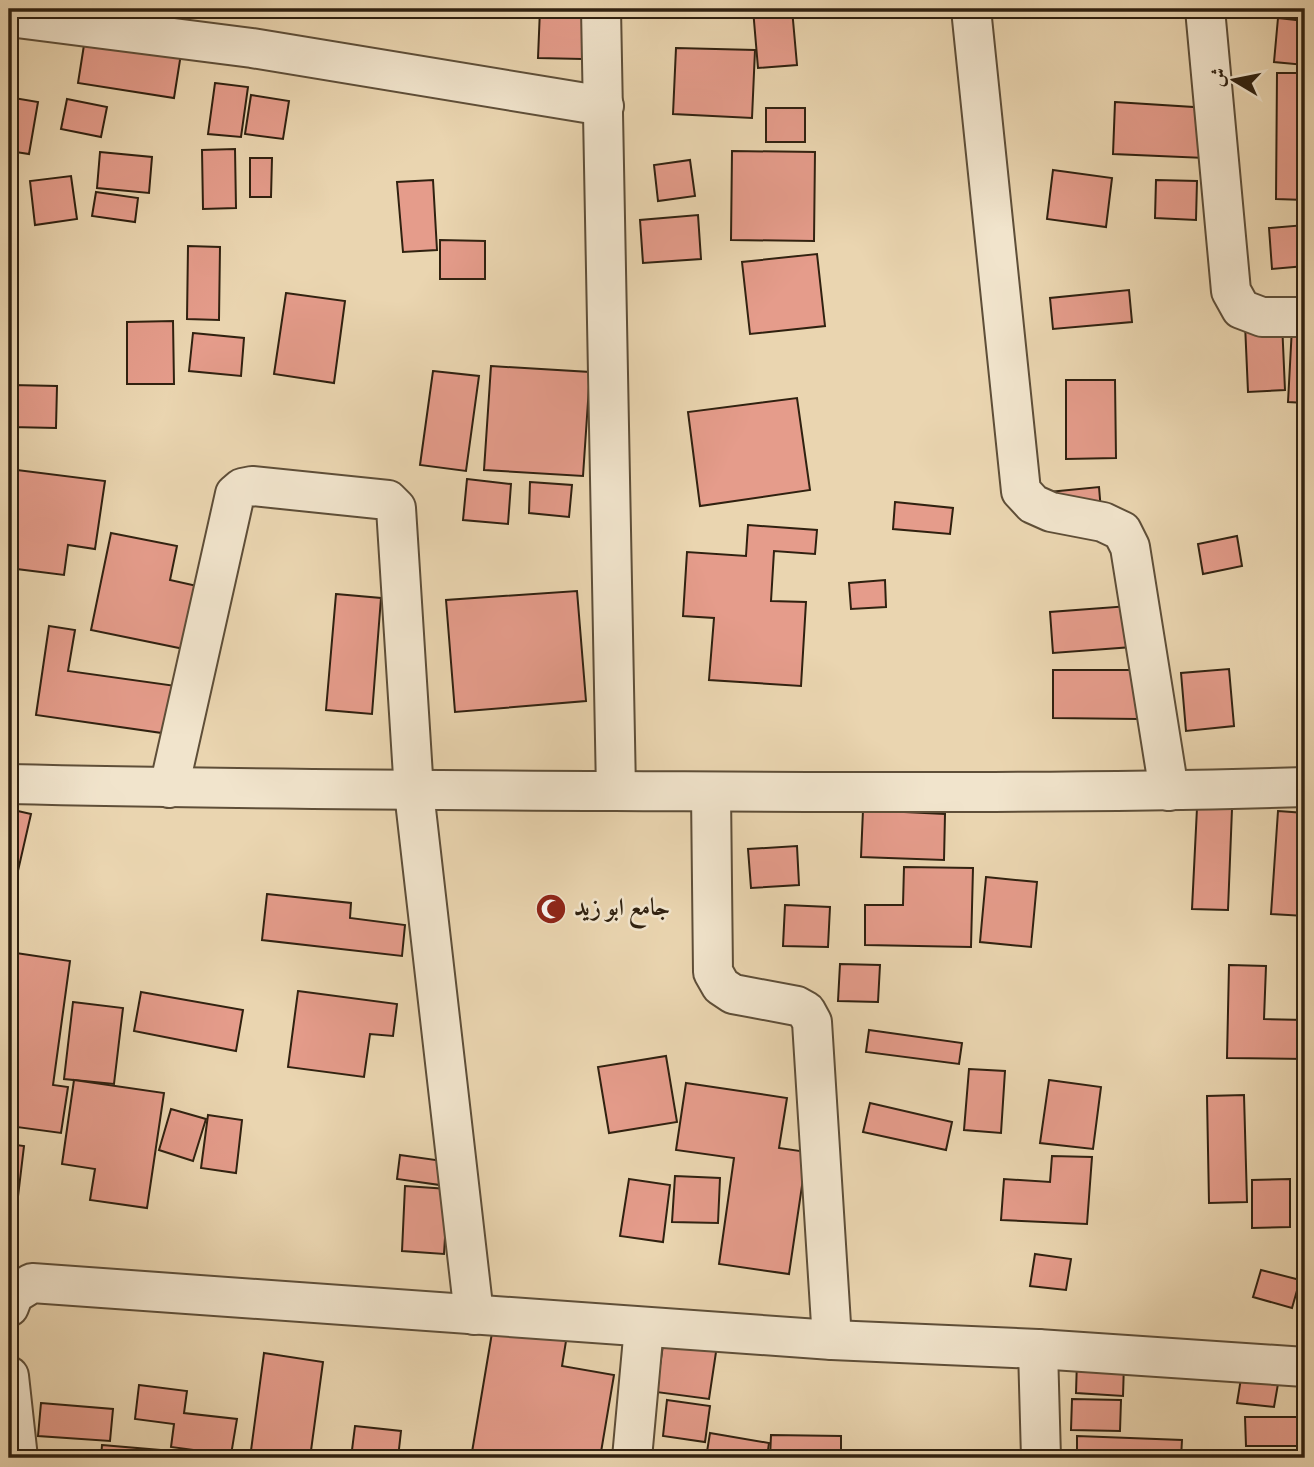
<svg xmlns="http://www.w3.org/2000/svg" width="1314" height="1467" font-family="Vollkorn,Amiri,serif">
	<rect width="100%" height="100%" fill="#ead5b0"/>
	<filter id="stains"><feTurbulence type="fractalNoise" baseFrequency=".00286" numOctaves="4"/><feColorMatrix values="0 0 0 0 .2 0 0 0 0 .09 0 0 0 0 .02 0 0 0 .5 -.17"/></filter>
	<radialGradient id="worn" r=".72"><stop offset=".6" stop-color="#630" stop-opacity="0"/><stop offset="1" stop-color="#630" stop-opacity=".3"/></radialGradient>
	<!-- building -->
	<g fill="#e59c8b" stroke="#302110" stroke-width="2">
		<polygon points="317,9 379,9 379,14"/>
		<polygon points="540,9 584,9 582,59 538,58"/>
		<polygon points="753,9 792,9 797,65 758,68"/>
		<polygon points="1278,18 1305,21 1305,65 1274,62"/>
		<polygon points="87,26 183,41 174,98 78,83"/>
		<polygon points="676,48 755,50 752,118 673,114"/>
		<polygon points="1277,73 1305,73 1305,200 1276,199"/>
		<polygon points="215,83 248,87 241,137 208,134"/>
		<polygon points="251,95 289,101 283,139 245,134"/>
		<polygon points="14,98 38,102 29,154 9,151 9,130"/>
		<polygon points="67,99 107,107 101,137 61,129"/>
		<polygon points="1115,102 1209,108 1205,158 1113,154"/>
		<rect x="766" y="108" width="39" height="34"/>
		<polygon points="235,149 236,208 203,209 202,150"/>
		<polygon points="732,151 815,152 814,241 731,240"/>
		<polygon points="100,152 152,157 149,193 97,188"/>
		<polygon points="250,158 272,158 271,197 250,197"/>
		<polygon points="690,160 695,196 658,201 654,165"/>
		<polygon points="1053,170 1112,178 1106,227 1047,219"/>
		<polygon points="71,176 77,219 35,225 30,181"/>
		<polygon points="433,180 437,250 403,252 397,182"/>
		<polygon points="1156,180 1197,181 1196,220 1155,218"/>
		<polygon points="96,192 138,198 135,222 92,216"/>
		<polygon points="698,215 701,259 643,263 640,220"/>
		<polygon points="1305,225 1305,266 1272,269 1269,228"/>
		<polygon points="440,240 485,241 485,279 440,279"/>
		<polygon points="188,246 220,247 219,320 187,319"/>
		<polygon points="817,254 825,326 750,334 742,262"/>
		<polygon points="1129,290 1132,322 1053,329 1050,298"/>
		<polygon points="286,293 345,301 334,383 274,374"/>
		<polygon points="173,321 174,384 127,384 127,322"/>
		<polygon points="1282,322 1285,390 1248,392 1245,324"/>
		<polygon points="1292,327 1305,328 1305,403 1288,402"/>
		<polygon points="193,333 244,338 241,376 189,371"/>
		<polygon points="491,366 590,372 583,476 484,470"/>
		<polygon points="433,371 479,376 466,471 420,465"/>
		<polygon points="1066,380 1115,380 1116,458 1066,459"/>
		<polygon points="12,385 57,386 56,428 11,427"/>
		<polygon points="797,398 810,490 700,506 688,412"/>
		<polygon points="9,469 105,481 95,549 68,545 64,575 9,568"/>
		<polygon points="467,479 511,484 508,524 463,520"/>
		<polygon points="530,482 572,485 569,517 529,513"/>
		<polygon points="1099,487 1102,523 1039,493"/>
		<polygon points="895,502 953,508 950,534 893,529"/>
		<polygon points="748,525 817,530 815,554 774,551 771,601 806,602 801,686 709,680 714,618 683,616 687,552 746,556"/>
		<polygon points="111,533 177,546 170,580 197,586 184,649 91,630"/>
		<polygon points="1237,536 1242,566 1203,574 1198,544"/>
		<polygon points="885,580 886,607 851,609 849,583"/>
		<polygon points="577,591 586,701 455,712 446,600"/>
		<polygon points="336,594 381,598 372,714 326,710"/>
		<polygon points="1129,606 1132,647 1053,653 1050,612"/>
		<polygon points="49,626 75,630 68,671 176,686 169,734 36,715"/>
		<polygon points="1229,669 1234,726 1186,731 1181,673"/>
		<polygon points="1053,670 1138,670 1138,719 1053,718"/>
		<polygon points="1197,808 1232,809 1228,910 1192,909"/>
		<polygon points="9,809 31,814 9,910"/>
		<polygon points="863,810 945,814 944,860 861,857"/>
		<polygon points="1278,811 1305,813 1305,916 1271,914"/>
		<polygon points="797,846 799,885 751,888 748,849"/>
		<polygon points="904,867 973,868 971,947 865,945 865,905 903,905"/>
		<polygon points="986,877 1037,882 1031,947 980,942"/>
		<polygon points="267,894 351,903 350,918 405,925 402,956 262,940"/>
		<polygon points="785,905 830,907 828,947 783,946"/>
		<polygon points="16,953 70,961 53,1085 68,1087 61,1133 9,1126 9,1003"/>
		<polygon points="840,964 880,965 878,1002 838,1001"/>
		<polygon points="1229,965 1266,966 1264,1019 1305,1020 1305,1059 1227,1058"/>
		<polygon points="298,991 397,1004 393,1036 370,1034 364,1077 288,1067"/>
		<polygon points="141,992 243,1010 236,1051 134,1031"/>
		<polygon points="73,1002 123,1008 114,1084 64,1079"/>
		<polygon points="869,1030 962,1043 959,1064 866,1052"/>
		<polygon points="666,1056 677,1122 609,1133 598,1067"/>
		<polygon points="969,1069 1005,1071 1001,1133 964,1130"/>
		<polygon points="74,1080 164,1093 147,1208 90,1200 95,1169 62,1164"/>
		<polygon points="1049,1080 1101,1087 1093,1149 1040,1143"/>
		<polygon points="686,1083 787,1098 779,1148 807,1152 789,1274 719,1264 734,1158 676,1150"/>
		<polygon points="1305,1093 1305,1157 1301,1094"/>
		<polygon points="1244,1095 1247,1202 1209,1203 1207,1096"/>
		<polygon points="870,1103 952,1122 946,1150 863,1132"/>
		<polygon points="171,1109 206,1119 193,1161 159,1150"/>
		<polygon points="208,1115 242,1120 236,1173 201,1168"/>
		<polygon points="9,1144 24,1146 16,1213 9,1212"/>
		<polygon points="400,1155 443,1161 440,1185 397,1179"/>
		<polygon points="1052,1156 1092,1157 1087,1224 1001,1220 1004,1179 1050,1182"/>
		<polygon points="675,1176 720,1178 718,1223 672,1222"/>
		<polygon points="629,1179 670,1185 663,1242 620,1236"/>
		<polygon points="1290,1179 1290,1227 1252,1228 1252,1180"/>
		<polygon points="405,1186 448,1189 444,1254 402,1251"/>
		<polygon points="1035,1254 1071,1259 1066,1290 1030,1286"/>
		<polygon points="1261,1270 1300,1280 1292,1308 1253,1297"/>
		<polygon points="497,1303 570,1316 562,1366 614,1375 600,1458 471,1458"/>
		<polygon points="666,1325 719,1332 709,1399 656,1392"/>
		<polygon points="264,1353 323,1362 310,1458 250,1458"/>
		<polygon points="1077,1360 1124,1363 1123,1396 1076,1393"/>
		<polygon points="1242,1372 1279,1378 1274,1407 1237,1403"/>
		<polygon points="139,1385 187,1391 184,1413 237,1419 231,1455 171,1447 174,1424 135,1419"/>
		<polygon points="1072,1399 1121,1400 1120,1431 1071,1430"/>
		<polygon points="667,1400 710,1406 705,1442 663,1436"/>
		<polygon points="41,1403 113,1409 110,1441 38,1436"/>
		<polygon points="1245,1417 1305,1417 1305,1446 1246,1446"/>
		<polygon points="355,1426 401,1431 398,1458 351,1458"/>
		<polygon points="710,1433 769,1443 767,1458 706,1458"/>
		<polygon points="771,1435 841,1436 841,1458 770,1458"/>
		<polygon points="1077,1436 1182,1440 1181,1458 1077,1458"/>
		<polygon points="102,1445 160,1450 160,1458 101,1458"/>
	</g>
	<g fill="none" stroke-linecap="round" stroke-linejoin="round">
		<!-- street casing -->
		<g stroke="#5e4e38" stroke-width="42">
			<g id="street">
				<polyline points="601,9 616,791"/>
				<polyline points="971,9 1021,491 1033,504 1051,512 1103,522 1122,531 1130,547 1169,791"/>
				<polyline points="1205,9 1231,291 1241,309 1262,317 1305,317"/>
				<polyline points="9,17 252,48 604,106"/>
				<path d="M9,784C211,789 413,790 615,791C845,792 1075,794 1305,787"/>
				<polyline points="169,788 235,494 242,488 252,486 388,500 396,508 414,792 474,1315"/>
				<polyline points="711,793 713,972 721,986 733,994 797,1006 806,1011 812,1022 832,1340"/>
				<polyline points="9,1307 14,1294 32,1283 832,1340 1038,1349 1305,1367"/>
				<polyline points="1038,1349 1041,1458"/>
				<polyline points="9,1376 18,1458"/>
				<polyline points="632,1458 644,1327"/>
			</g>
		</g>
		<!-- street -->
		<use href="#street" stroke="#f1e4cc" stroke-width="38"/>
	</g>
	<!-- icons -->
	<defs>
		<g id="mosque-disc" transform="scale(1.575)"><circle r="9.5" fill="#8f2418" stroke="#f1e4cc"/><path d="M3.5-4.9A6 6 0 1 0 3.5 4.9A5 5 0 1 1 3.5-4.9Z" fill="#fff"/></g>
	</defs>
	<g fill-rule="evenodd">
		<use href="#mosque-disc" x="551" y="909"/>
	</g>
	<g text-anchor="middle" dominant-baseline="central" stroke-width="5" stroke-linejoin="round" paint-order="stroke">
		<!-- poi labels -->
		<g font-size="24" font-weight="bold" fill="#302110" stroke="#f1e4cc" text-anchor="start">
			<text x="574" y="909">جامع ابو زيد</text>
		</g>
	</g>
	<!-- margin -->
	<rect width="1314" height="1467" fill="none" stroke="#ead5b0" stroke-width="35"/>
	<rect x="10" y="10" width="1293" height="1446" fill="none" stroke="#302110" stroke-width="3.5"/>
	<rect x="18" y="18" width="1279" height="1432" fill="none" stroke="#302110" stroke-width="2"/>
	<!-- north arrow -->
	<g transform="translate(1234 80) rotate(280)" stroke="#f1e4cc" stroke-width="5" paint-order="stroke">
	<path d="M0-5L12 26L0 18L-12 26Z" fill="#302110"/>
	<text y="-10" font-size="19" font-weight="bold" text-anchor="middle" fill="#302110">ش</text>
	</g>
	<rect width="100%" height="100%" filter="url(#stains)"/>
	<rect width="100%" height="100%" fill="url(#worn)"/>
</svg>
